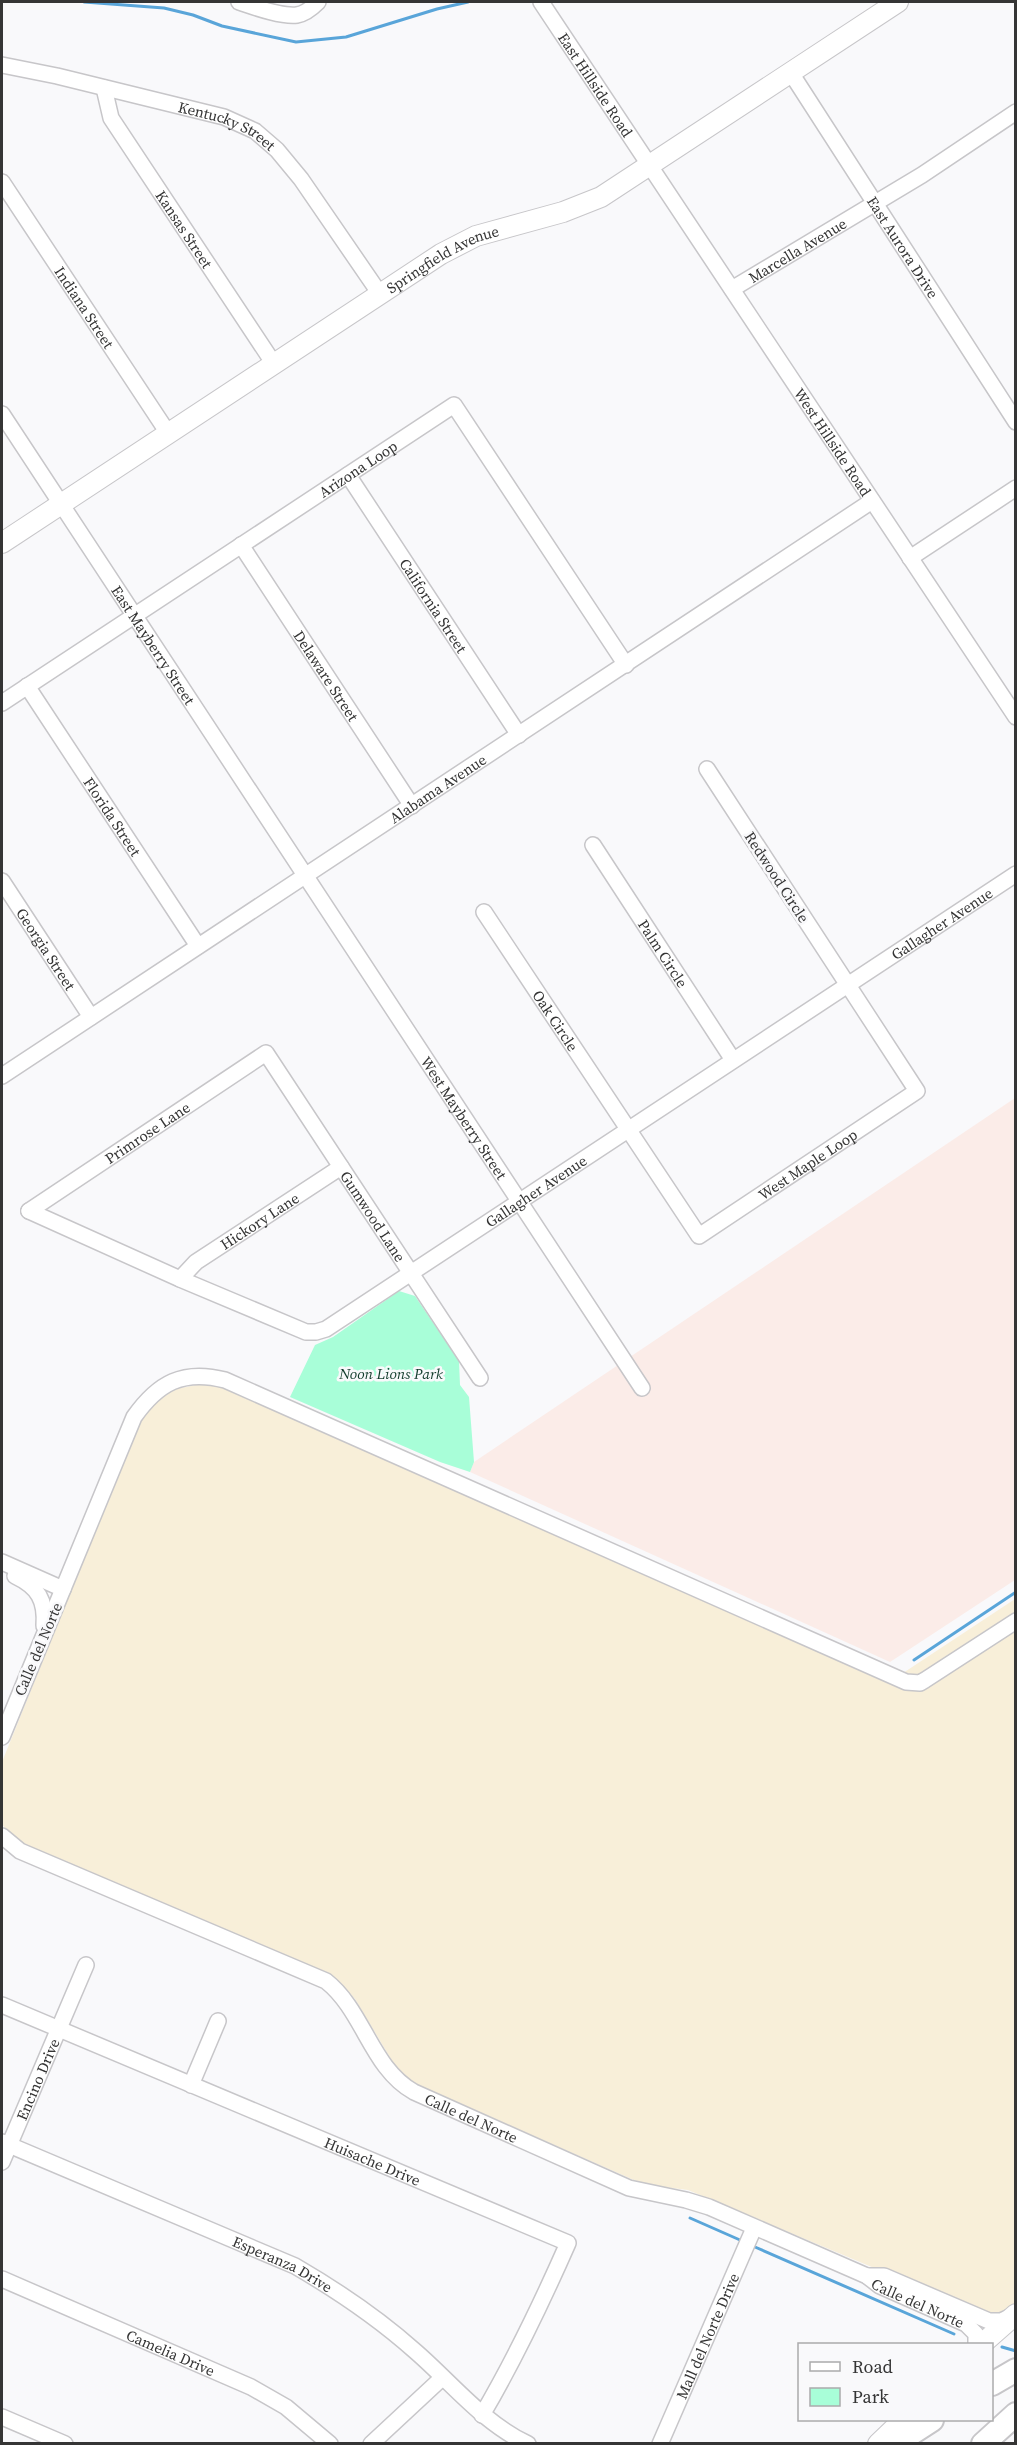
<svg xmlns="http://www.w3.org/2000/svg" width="1017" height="2445" font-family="'Source Serif 4',serif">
	<rect width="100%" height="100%" fill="#f9f9fb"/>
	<!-- commercial -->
	<polygon fill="#f8efd9" points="201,1384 218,1386 891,1681 1015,1599 1015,2306 996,2319 688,2190 647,2185 636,2181 418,2085 405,2077 395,2066 355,1999 341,1983 330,1974 28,1847 7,1831 2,1824 2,1762 141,1417 150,1404 171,1390"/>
	<!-- education -->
	<polygon fill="#fbece8" points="1015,1098 1015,1580 890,1662 470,1472 474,1462"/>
	<!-- green -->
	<polygon fill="#a8fed8" points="399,1291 415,1296 459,1361 460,1385 469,1397 474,1462 470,1472 440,1462 290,1397 315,1345 333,1337"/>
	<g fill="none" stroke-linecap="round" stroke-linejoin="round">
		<!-- stream -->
		<g stroke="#59a5d9" stroke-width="3">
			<polyline points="84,2 164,8 193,15 222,26 296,42 346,37 437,9 468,2"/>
			<polyline points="914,1660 1016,1592"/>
			<polyline points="690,2218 740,2240"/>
			<polyline points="755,2247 954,2334"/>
			<polyline points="1002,2347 1016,2351"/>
		</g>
		<!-- minor casing -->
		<g stroke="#c7c6c9" stroke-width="18">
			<g id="minor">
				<path d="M239,2C254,7 282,17 297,15C305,14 313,7 318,2"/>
				<path id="s1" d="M541,2L1016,717"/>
				<path id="s2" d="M2,65L57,76L224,117L255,131L277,150L301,179L380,294"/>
				<path id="s3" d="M791,73L1016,422"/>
				<path id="s4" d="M104,88L111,118L274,364"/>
				<path id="s5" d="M2,182L168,433"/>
				<path id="s6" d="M732,289L922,175L1016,112"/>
				<path id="s7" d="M2,414L642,1388"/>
				<path id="s8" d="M348,475L519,735"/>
				<path id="s9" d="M241,545L412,806"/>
				<polyline points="910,558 1016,488"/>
				<path id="s10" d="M27,686L198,946"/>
				<path id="s11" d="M2,703L454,405L626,665"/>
				<path id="s12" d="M593,845L733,1060"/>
				<path id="s13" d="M2,881L91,1017"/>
				<path id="s14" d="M484,912L699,1236L917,1091L707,769"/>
				<path id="s15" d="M2,1076L872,501"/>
				<path id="s16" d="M29,1211L180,1279L306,1332H316L326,1329L1016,874"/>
				<path id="s17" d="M29,1211L266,1053L480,1378"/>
				<path id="s18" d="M180,1279L196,1262L341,1167"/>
				<polyline points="2,1562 63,1589 2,1737"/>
				<path d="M15,1576C38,1587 46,1600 44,1626"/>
				<path d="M63,1589L134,1417C158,1383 183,1369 225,1380L906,1682L920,1683L925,1680L1016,1621"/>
				<path id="s19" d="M2,1836L20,1851L326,1981C364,2011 371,2068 414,2092L629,2188L686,2200L709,2207L867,2276L880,2286L966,2324L976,2334V2344"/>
				<path id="s20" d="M2,2005L568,2243C542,2302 515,2359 482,2415"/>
				<polyline points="191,2085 218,2021"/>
				<path id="s21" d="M2,2142L295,2266C338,2291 378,2318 415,2351C452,2383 483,2423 528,2444"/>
				<path id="s22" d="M2,2162L86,1965"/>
				<polyline points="867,2276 884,2276 989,2321 1001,2321 1012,2316"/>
				<path id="s23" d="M2,2279L251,2387L286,2407L330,2444"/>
				<polyline points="2,2417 65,2444"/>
				<polyline points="371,2444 442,2378"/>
				<path id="s24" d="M660,2444L754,2228"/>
			</g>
		</g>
		<!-- major casing -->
		<g stroke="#c7c6c9" stroke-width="22">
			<g id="major">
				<path id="s25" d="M2,543L441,254L476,236L563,212L601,197L898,2"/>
				<polyline points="982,2344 1016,2314"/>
				<polyline points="878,2444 903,2420"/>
			</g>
		</g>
		<!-- highway casing -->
		<g stroke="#c7c6c9" stroke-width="26">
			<g id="highway">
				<polyline points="992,2384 1016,2370"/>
				<polyline points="895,2444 932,2420"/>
				<polyline points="983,2444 1016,2414"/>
			</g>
		</g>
		<!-- minor -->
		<use href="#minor" stroke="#fff" stroke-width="15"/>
		<!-- major -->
		<use href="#major" stroke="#fff" stroke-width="20"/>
		<!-- highway -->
		<use href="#highway" stroke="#fff" stroke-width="22"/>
	</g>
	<g text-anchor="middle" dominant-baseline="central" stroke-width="5" stroke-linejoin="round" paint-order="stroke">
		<!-- street labels -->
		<g font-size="15" fill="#353535" stroke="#f9f9fb">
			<text stroke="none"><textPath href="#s1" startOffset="99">East Hillside Road</textPath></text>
			<text stroke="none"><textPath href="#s2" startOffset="234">Kentucky Street</textPath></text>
			<text stroke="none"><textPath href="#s4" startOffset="164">Kansas Street</textPath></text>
			<text stroke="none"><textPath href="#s3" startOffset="207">East Aurora Drive</textPath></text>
			<text stroke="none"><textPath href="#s6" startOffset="76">Marcella Avenue</textPath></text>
			<text stroke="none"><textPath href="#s25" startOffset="525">Springfield Avenue</textPath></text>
			<text stroke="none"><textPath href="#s5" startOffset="150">Indiana Street</textPath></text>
			<text stroke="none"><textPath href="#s1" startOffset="528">West Hillside Road</textPath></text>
			<text stroke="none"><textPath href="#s11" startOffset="426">Arizona Loop</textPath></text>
			<text stroke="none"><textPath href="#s8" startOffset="156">California Street</textPath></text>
			<text stroke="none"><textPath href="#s7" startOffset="276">East Mayberry Street</textPath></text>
			<text stroke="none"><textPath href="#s9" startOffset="156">Delaware Street</textPath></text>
			<text stroke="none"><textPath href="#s15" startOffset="522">Alabama Avenue</textPath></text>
			<text stroke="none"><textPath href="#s10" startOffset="156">Florida Street</textPath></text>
			<text transform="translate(777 877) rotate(57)">Redwood Circle</text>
			<text stroke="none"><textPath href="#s16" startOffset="1060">Gallagher Avenue</textPath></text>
			<text stroke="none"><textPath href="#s13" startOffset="81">Georgia Street</textPath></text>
			<text stroke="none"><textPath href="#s12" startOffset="129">Palm Circle</textPath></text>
			<text stroke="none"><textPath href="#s14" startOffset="130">Oak Circle</textPath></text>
			<text stroke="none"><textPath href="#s7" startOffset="842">West Mayberry Street</textPath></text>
			<text stroke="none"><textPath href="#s17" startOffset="142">Primrose Lane</textPath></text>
			<text stroke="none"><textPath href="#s14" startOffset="519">West Maple Loop</textPath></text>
			<text stroke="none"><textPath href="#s16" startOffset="574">Gallagher Avenue</textPath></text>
			<text stroke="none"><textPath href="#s17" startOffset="480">Gumwood Lane</textPath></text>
			<text stroke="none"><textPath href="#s18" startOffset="99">Hickory Lane</textPath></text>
			<text transform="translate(38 1649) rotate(-67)">Calle del Norte</text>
			<text stroke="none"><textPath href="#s22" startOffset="90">Encino Drive</textPath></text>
			<text stroke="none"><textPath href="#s19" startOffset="562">Calle del Norte</textPath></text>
			<text stroke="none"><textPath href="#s20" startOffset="402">Huisache Drive</textPath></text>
			<text stroke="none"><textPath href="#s21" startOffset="306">Esperanza Drive</textPath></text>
			<text stroke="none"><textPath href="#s19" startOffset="1047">Calle del Norte</textPath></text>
			<text stroke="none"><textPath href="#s24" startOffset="118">Mall del Norte Drive</textPath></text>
			<text stroke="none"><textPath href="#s23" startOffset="184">Camelia Drive</textPath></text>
		</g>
		<!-- park labels -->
		<g font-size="15" font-style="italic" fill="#113b2b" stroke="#f9f9fb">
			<text x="391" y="1373">Noon Lions Park</text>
		</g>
	</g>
	<!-- border -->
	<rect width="1017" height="2445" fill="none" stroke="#353535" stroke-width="6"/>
	<!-- legend -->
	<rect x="798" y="2343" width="195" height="78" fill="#f9f9fb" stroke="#ababac" stroke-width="1.5"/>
	<rect x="810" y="2362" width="30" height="9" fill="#ffffff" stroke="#ababac" stroke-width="1.5"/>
	<text x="852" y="2373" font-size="18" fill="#353535">Road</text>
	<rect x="810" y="2388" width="30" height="18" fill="#a8fed8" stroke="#ababac" stroke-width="1.5"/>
	<text x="852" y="2403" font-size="18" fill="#353535">Park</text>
</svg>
